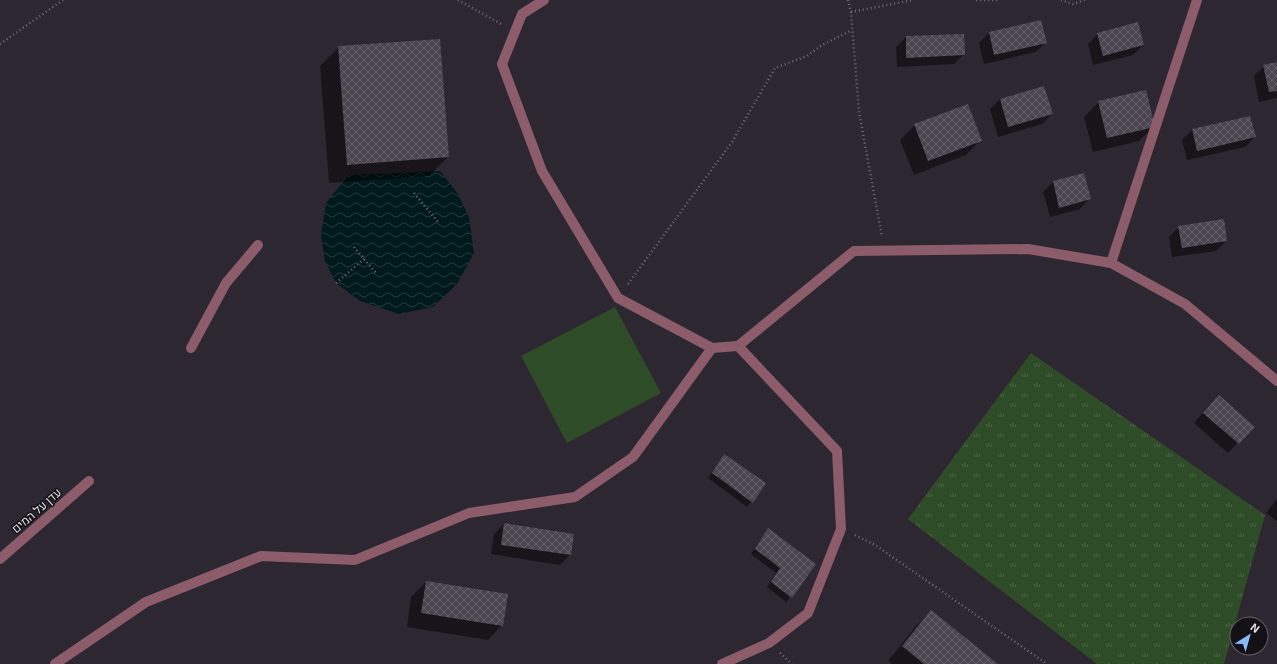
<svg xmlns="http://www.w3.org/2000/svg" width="1277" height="664" font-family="'Exo 2',Heebo,sans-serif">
	<defs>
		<pattern id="park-tufts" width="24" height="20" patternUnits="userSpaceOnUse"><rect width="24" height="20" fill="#2e4c27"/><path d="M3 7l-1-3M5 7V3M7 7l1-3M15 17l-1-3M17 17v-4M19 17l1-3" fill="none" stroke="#4c6546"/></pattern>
		<pattern id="water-waves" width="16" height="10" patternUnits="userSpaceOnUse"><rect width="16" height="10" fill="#001a1d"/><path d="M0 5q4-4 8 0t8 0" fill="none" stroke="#253b3e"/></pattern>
		<pattern id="building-cross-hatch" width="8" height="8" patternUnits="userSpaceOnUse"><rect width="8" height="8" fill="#4b4550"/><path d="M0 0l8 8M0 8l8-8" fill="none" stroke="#655f69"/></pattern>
	</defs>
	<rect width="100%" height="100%" fill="#2d2731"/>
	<!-- park -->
	<polygon fill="url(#park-tufts)" points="1031,353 1265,515 1224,664 1097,664 908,519"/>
	<!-- garden -->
	<polygon fill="#2e4c27" points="615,307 661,393 567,443 521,356"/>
	<!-- water -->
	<polygon fill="url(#water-waves)" points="440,171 458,194 469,217 474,253 457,284 433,307 399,314 360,301 336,283 325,261 321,235 326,203 349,175"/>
	<!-- shadow -->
	<g fill="#0007">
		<polygon points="989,33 1045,43 1036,52 984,64 979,43"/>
		<polygon points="1098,34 1143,45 1133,55 1093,65 1088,44"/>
		<polygon points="906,37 964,54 954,64 897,67 896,47"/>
		<polygon points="339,47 448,157 429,176 329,183 320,66"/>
		<polygon points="1277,63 1277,98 1259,102 1254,76 1264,66"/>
		<polygon points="1000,99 1052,114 1042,124 998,137 990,109"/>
		<polygon points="1099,102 1154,126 1139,141 1093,152 1084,117"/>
		<polygon points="1250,117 1255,137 1245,147 1187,160 1182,140 1192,130"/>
		<polygon points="915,125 981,140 966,155 914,175 900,140"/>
		<polygon points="1083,174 1089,199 1080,209 1050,217 1043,192 1053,182"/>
		<polygon points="1223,220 1226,241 1216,251 1172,257 1169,237 1179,227"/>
		<polygon points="1209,406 1253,427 1228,453 1194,423"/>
		<polygon points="724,455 765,484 747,507 708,478"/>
		<polygon points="1277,499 1277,521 1266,513"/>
		<polygon points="504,524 573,535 570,555 560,565 491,554 494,534"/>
		<polygon points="768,530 815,564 786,602 767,587 776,573 751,554"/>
		<polygon points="426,582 502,625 488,640 407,627 411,597"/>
		<polygon points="931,612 996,664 892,664 888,661 916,626"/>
	</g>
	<!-- building -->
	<g fill="url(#building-cross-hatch)">
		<polygon points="1041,20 1047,43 994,55 989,32"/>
		<polygon points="1138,22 1144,45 1103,56 1097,33"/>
		<polygon points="964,34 965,55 906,58 906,36"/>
		<polygon points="440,39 449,157 347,165 338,46"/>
		<polygon points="1277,62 1277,91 1269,92 1263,65"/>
		<polygon points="1044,86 1053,114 1008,127 1000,99"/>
		<polygon points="1146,90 1155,127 1107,138 1098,101"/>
		<polygon points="968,104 982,141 928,161 914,124"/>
		<polygon points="1250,116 1256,137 1197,151 1192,129"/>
		<polygon points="1084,173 1091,199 1059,208 1053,181"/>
		<polygon points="1224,219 1227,241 1182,248 1178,226"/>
		<polygon points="1219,395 1255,427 1239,444 1203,413"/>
		<polygon points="724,454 766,483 753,503 712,473"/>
		<polygon points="504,523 574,534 571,555 501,545"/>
		<polygon points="768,528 816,564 792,598 771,582 780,568 755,549"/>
		<polygon points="426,581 508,594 503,626 421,613"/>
		<polygon points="931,610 998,664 924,664 902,646"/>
	</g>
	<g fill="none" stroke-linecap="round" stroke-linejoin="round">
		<!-- path -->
		<g stroke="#726d76" stroke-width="2.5" stroke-dasharray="1 3" stroke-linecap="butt">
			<polyline points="458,0 501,24"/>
			<polyline points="848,0 851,12 859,112 882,237"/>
			<polyline points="976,0 999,0"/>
			<polyline points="1061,0 1073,4 1085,0"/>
			<polyline points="851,12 913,0"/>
			<polyline points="0,44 63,0"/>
			<polyline points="414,193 438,222"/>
			<polyline points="354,247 376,273"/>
			<polyline points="336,283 364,259"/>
			<polyline points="628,284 732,142 775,68 807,56 822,45 852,30"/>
			<polyline points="855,535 875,545 1047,664"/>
			<polyline points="780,653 792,664"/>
		</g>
		<!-- minor -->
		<g stroke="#8c5c6a" stroke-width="10">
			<polyline points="1111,263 1197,0"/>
			<polyline points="738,346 854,251 1028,249 1111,263 1185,304 1277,381"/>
			<polyline points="191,348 226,283 258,245"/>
			<polyline points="712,348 738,346 837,451 841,529 808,613 769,643 722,664"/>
			<polyline points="0,559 89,481"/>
			<polyline points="55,664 146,602 261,556 355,560 469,513 575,497 633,457 712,348 618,298 542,171 502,64 522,14 544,0"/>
		</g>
	</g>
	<g text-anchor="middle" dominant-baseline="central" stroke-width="3" stroke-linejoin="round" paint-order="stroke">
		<!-- street labels -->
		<g font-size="12" fill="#e3dfe6" stroke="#141116">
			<text transform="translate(36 510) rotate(-41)">עדן על המים</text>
		</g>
	</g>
	<!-- north arrow -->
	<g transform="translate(1249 636) rotate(37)"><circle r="19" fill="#141116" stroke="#676369"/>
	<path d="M0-3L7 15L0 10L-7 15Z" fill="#86bbfb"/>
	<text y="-6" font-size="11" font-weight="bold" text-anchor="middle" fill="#e3dfe6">N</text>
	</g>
</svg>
